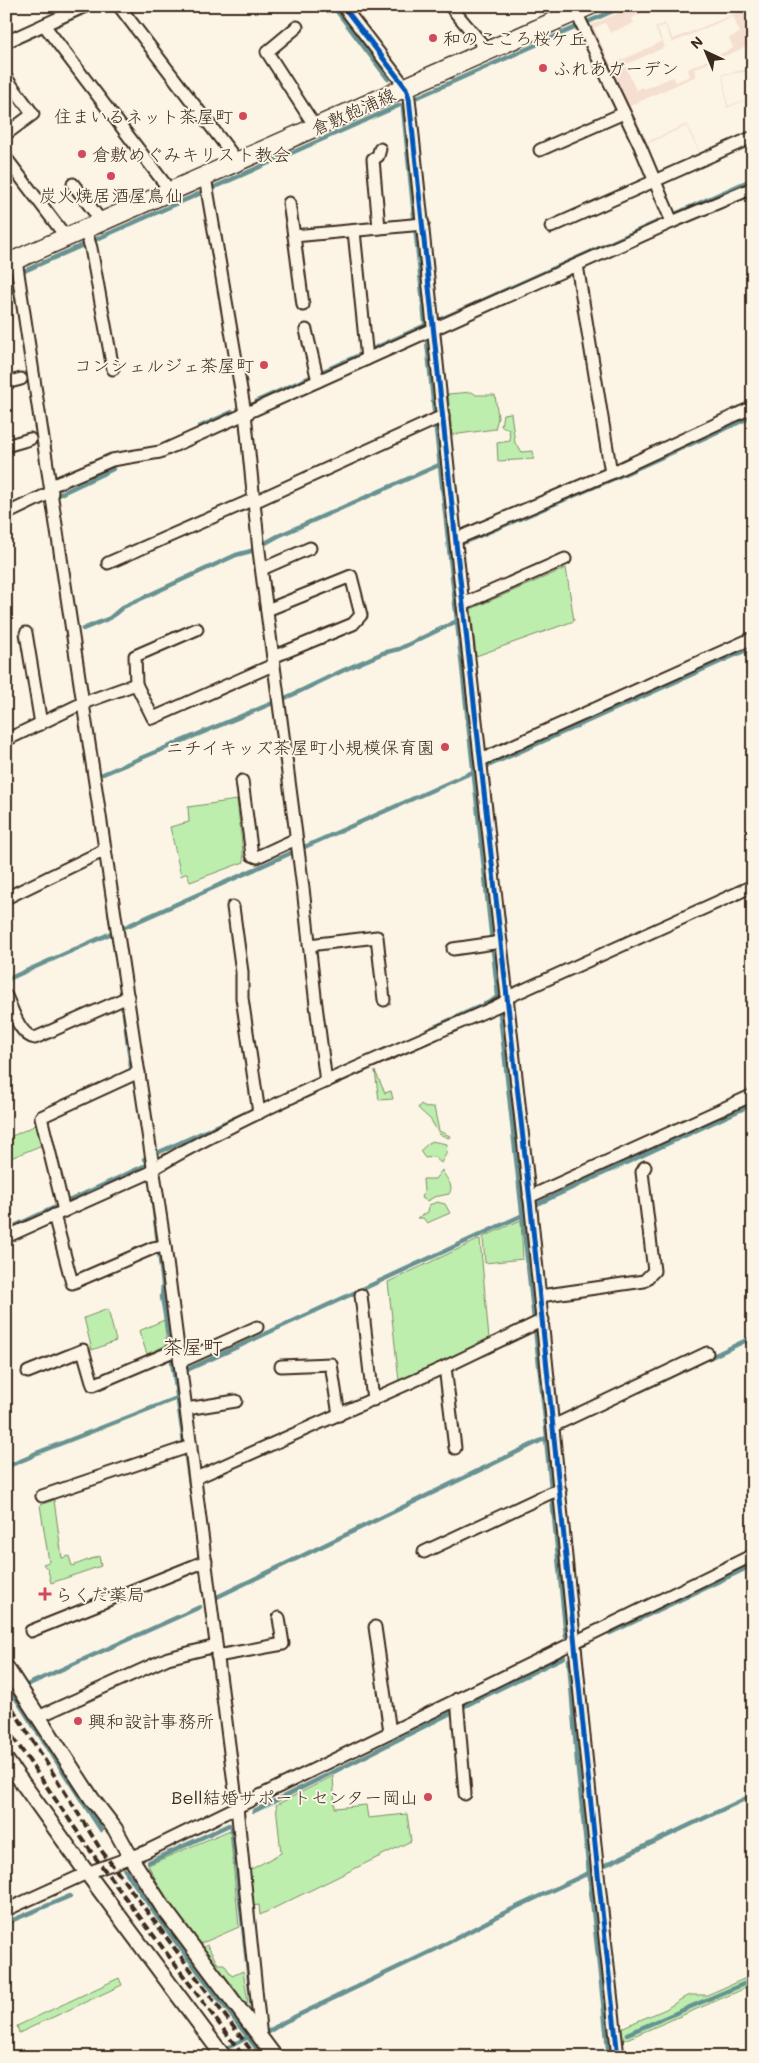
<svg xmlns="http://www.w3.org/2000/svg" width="759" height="2063" font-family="Mali,'Klee One',sans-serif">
	<rect width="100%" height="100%" fill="#fcf5e5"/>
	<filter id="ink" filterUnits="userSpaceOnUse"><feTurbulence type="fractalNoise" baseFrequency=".02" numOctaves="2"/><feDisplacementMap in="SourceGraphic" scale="10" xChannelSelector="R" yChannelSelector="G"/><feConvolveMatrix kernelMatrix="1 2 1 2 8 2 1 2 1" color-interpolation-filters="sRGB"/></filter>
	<g filter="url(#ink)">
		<!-- built -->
		<path fill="#f5dfd0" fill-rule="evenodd" d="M634,6H648L640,10L642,13L632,18L634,23L610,33L605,23L594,28L611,65L661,42L655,27L665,23L673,39L742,11L741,6H744L751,71L723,75L728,106L753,97L727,108L722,74L749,69L746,47L694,69L696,76L630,106L647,142L687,124L700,153L753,130L700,154L686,126L645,145L589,26ZM733,16L740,33L729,38L733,48L688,69L690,76L676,82L673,77L644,89L643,87L636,90L625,65L665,47L657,28L665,25L672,43Z"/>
		<!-- green -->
		<g fill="#bdeeae" stroke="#7c8c66">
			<polygon points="472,392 476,395 495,395 498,418 495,429 452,435 448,394"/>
			<polygon points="511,413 515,443 522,452 533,451 534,459 498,461 497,443 510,441 509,429 501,426 503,414"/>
			<polygon points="566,568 574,621 476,656 471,609"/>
			<polygon points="237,800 244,862 190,882 187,873 181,876 170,827 189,822 188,807"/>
			<polygon points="375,1071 385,1093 391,1091 393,1099 379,1100"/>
			<polygon points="421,1104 426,1108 434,1107 439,1131 450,1136 449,1138 439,1134 431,1120 418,1108"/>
			<polygon points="38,1124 42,1145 6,1160 6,1139"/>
			<polygon points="431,1141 447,1144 446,1154 441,1163 434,1157 425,1158 420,1151"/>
			<path d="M442,1170C445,1178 455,1185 449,1194L434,1197L427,1201L422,1198L424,1191L423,1179H435Z"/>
			<polygon points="437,1202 445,1204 450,1213 427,1223 423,1218 417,1218 428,1212 429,1205"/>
			<polygon points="521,1220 523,1259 485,1263 483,1237"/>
			<polygon points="480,1239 489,1339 399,1381 388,1282"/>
			<polygon points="108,1309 116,1341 92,1350 84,1318"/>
			<polygon points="164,1320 167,1345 147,1354 139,1331"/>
			<polygon points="54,1500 62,1558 69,1556 72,1566 99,1556 101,1566 51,1583 48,1570 43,1564 49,1562 40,1505"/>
			<polygon points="333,1776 335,1808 366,1805 368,1818 407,1814 411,1841 260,1915 259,1905 253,1906 250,1870 281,1853 276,1805"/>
			<polygon points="230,1830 239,1927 200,1944 163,1893 148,1865"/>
			<polygon points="207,1945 218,1964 224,1964 232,1976 243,1971 248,2003 245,2005 202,1948"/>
			<polygon points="753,1975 753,1985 622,2041 621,2028 666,2009 683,1998 691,1995 707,1995"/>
			<polygon points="119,1978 122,1985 19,2033 17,2026"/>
		</g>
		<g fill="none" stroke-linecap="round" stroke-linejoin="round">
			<!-- stream -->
			<g stroke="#689292" stroke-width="4.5">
				<polyline points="333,6 388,79"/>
				<polyline points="749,22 753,52"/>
				<polyline points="6,48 99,6"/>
				<polyline points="418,97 624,6"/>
				<polyline points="403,108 436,429 498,996 492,1001 432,1028"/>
				<polyline points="12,276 16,300"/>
				<polyline points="6,279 400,105"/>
				<polyline points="441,319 753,179"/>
				<polyline points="257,401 426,325"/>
				<polyline points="199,427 232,412"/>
				<polyline points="60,494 113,469"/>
				<polyline points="458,545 620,476 753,416"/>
				<polyline points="83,629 110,618 123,607 236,555 251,551 278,536 439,465"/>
				<polyline points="483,768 753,647"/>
				<polyline points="103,774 292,695 344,670 383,653 399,649 457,621"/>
				<polyline points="735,888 753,880"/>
				<polyline points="109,912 114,942"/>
				<polyline points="6,980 475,771"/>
				<polyline points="499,1005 547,1436"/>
				<polyline points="123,1007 131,1067"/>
				<polyline points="144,1159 257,1108"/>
				<polyline points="152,1194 163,1284 162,1297 170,1343"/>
				<polyline points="533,1206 753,1104"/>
				<polyline points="6,1230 144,1166"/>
				<polyline points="172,1361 191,1491"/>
				<polyline points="187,1370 523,1215"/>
				<polyline points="640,1391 753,1337"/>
				<polyline points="546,1438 566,1636"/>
				<polyline points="6,1467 30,1457 34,1454 177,1398"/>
				<polyline points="217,1597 546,1438 552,1433"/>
				<polyline points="610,1633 753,1565"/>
				<polyline points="569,1660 577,1761 609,2057"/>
				<polyline points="6,1683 101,1830"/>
				<polyline points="29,1684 200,1607"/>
				<path d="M254,1811C358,1761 460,1707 564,1657"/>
				<polyline points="232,1828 252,2007"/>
				<polyline points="149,1862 229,1825"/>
				<polyline points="125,1870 161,1922 263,2057"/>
				<polyline points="6,1923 70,1896"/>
				<polyline points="268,2032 284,2022 434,1950 504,1913 753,1795"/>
				<polyline points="627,2034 753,1980"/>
				<polyline points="227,2048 248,2037"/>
				<polyline points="599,2057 608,2053"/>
			</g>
			<!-- minor casing -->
			<g stroke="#3b2a1e" stroke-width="15">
				<g id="minor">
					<polyline points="119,6 238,162"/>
					<polyline points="343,6 406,88 409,98 456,543 531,1210 598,1874 618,2057"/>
					<polyline points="450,6 488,51"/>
					<polyline points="576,12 640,146 672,222"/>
					<polyline points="44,25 171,192"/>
					<polyline points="297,27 267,52 316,128"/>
					<polyline points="6,42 85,6"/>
					<polyline points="6,78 33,114 6,134"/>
					<polyline points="540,150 624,113"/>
					<polyline points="6,158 66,237"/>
					<polyline points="205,177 245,413 259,551 303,888 316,1005 326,1082"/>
					<polyline points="73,184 102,222"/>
					<polyline points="289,203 294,236"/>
					<polyline points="551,227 753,137"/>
					<polyline points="379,228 373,159 378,156 380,149"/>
					<polyline points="85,229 91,248 113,369"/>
					<polyline points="354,231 367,359"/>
					<polyline points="16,260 165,1246 237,1807 261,2038"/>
					<polyline points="577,265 611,473"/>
					<polyline points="303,305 294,236 423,224"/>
					<polyline points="306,330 318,381"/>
					<polyline points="6,383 21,379"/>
					<polyline points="6,446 30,439"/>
					<polyline points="51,486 112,460 160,452 672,222 753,188"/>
					<polyline points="254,502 443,416"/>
					<polyline points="6,514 52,492"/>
					<polyline points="456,539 611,473 753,407"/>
					<polyline points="108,563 254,499"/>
					<polyline points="262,569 310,548"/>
					<polyline points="463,604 565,559"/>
					<polyline points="267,610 351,576 361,615 353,624 273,657"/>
					<polyline points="26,633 41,724"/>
					<polyline points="136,684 135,656 197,629"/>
					<polyline points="6,740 83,703 136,684 153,718 273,665"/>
					<polyline points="481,760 753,638"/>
					<polyline points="242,781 252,855 257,857 296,839"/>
					<polyline points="6,898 105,850"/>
					<polyline points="233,907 242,972 242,998 259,1113"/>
					<polyline points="309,945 377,937 384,1000"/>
					<polyline points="453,949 501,942"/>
					<path d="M6,996C13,1010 19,1035 35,1038L128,997"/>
					<polyline points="529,1197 753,1095"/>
					<polyline points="64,1211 41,1117 139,1072"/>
					<polyline points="54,1215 72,1283 153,1248 165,1246"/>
					<path d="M6,1237L149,1173L154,1168C263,1105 380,1058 495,1007L503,1003L508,997L753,886"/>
					<polyline points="361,1295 373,1400"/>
					<polyline points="540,1296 644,1281 654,1271 642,1172 645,1167"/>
					<polyline points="180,1362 257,1327"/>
					<polyline points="281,1366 331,1364 339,1415"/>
					<polyline points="445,1367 455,1448"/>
					<polyline points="28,1372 83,1350 93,1385 178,1349"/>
					<polyline points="186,1409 236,1401"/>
					<polyline points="553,1426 707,1353"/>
					<polyline points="196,1478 445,1367 543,1320"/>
					<polyline points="42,1496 191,1446"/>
					<polyline points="424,1552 550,1493 560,1490"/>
					<polyline points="375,1627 390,1732"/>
					<polyline points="31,1631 206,1561"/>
					<polyline points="217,1656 283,1644 279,1618"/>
					<polyline points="457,1699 465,1794"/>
					<polyline points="38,1717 168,1658 216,1646"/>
					<polyline points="6,1910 87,1873 145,1852 753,1555"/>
				</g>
			</g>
			<!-- tertiary casing -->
			<g stroke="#3b2a1e" stroke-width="18">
				<g id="tertiary">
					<polyline points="6,1667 92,1799 115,1829 131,1858 162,1906 275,2057"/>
					<polyline points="6,1760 87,1873 224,2057"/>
				</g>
			</g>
			<!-- primary casing -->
			<g stroke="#3b2a1e" stroke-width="21">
				<polyline id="primary" points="6,264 589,6"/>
			</g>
			<!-- minor -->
			<use href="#minor" stroke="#fcf5e5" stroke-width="11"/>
			<!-- tertiary -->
			<use href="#tertiary" stroke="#fcf5e5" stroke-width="14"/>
			<!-- primary -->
			<use href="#primary" stroke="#fcf5e5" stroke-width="18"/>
			<!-- rail -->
			<g stroke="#3b2a1e" stroke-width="4" stroke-dasharray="8 4" stroke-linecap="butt">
				<polyline points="6,1698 101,1850 256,2057"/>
				<polyline points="6,1727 92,1853 244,2057"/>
			</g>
			<!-- cycleway casing -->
			<g stroke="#fcf5e5" stroke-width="8">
				<polyline id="cycleway" points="343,6 406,88 409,98 456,543 531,1210 598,1874 618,2057"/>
			</g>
			<!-- cycleway -->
			<use href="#cycleway" stroke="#0057b8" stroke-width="5"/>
		</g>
	</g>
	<!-- markers -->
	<g fill="#d1495b" stroke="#fcf5e5" stroke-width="2">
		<circle cx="433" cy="38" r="5"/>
		<circle cx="543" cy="68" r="5"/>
		<circle cx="243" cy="116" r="5"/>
		<circle cx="82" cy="154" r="5"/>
		<circle cx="111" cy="176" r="5"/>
		<circle cx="264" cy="365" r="5"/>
		<circle cx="445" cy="747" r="5"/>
		<path d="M42.5 1586.5h5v5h5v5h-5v5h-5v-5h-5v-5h5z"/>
		<circle cx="78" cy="1721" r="5"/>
		<circle cx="428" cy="1797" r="5"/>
	</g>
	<g text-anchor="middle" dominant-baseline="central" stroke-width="4" stroke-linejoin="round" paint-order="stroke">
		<!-- poi labels -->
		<g font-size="18" fill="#3b2a1e" stroke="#fcf5e5" text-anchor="start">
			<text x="443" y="38">和のこころ桜ケ丘</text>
			<text x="553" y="68">ふれあガーデン</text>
			<text x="233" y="116" text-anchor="end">住まいるネット茶屋町</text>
			<text x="92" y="154">倉敷めぐみキリスト教会</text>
			<text x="111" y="195" text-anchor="middle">炭火焼居酒屋鳥仙</text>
			<text x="254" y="365" text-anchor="end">コンシェルジェ茶屋町</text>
			<text x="435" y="747" text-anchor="end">ニチイキッズ茶屋町小規模保育園</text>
			<text x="55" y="1594">らくだ薬局</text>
			<text x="88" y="1721">興和設計事務所</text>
			<text x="418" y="1797" text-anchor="end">Bell結婚サポートセンター岡山</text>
		</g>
		<!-- street labels -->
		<g font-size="18" fill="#3b2a1e" stroke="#fcf5e5">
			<text transform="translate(353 111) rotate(-24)">倉敷飽浦線</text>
		</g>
		<!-- quarter labels -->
		<g font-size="20" fill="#3b2a1e" stroke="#fcf5e5">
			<text x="193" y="1346">茶屋町</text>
		</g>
	</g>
	<!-- margin -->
	<rect width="759" height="2063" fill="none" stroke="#fcf5e5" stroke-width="25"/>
	<rect x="12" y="12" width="734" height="2038" fill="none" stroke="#3b2a1e" stroke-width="2" filter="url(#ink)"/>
	<!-- north arrow -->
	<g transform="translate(706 52) rotate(316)" stroke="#fcf5e5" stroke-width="4" paint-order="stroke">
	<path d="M0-4L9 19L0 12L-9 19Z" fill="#3b2a1e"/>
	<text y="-8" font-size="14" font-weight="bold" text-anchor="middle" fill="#3b2a1e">N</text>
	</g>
</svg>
